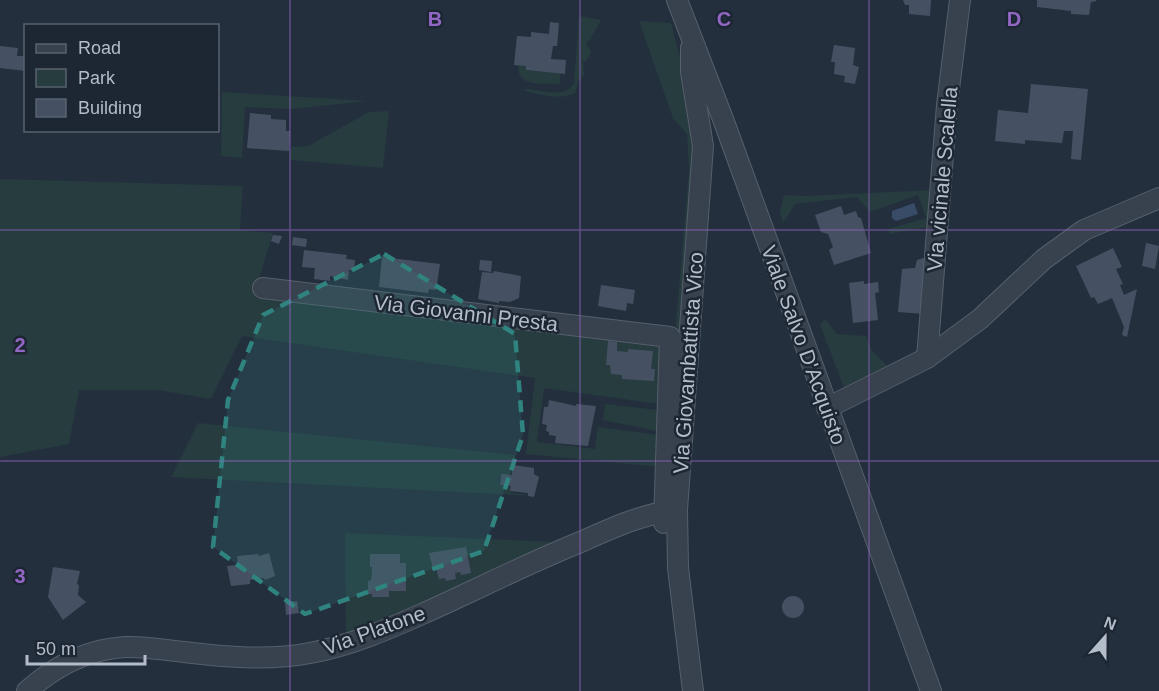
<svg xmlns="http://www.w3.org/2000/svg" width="1159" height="691" font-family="Helvetica,sans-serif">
	<rect width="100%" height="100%" fill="#242f3e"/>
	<!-- green -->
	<g fill="#263c3f">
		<path d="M579,16L601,20L590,40L586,43L591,52L587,60L583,62L584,75L578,83L575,93C560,101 540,94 524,91L526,89C542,90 565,99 574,83Z"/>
		<polygon points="639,21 671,23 684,72 693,136 693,167 681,353 674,347 689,170 687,134 673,118"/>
		<path d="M518,65L526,66V70L560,73V84C543,83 517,88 518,65Z"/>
		<polygon points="222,92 368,101 292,109 245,107 242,158 221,156"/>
		<polygon points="389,111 383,168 290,160 291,147 308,146 369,112"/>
		<polygon points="0,179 243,186 240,230 273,233 254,295 460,322 663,346 659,404 544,388 537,442 595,449 598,427 658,435 661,467 526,454 535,378 242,336 211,399 158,390 79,390 69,444 0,457"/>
		<polygon points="934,190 933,226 890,234 888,229 926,218 918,195 870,212 857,197 795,204 783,223 780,211 784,195 806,196"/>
		<polygon points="825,319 837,334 866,336 872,351 891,369 845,390 820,325"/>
		<polygon points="605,404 658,410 658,431 603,420"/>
		<polygon points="198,423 515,455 513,476 500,475 499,485 511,487 511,493 536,496 171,477"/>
		<polygon points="345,533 555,542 485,576 346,637"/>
	</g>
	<!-- water -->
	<polygon fill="#394c67" points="914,203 918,214 896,221 892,218 892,211"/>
	<!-- building -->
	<g fill="#455162">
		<polygon points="903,0 931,0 930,16 909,14 909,5 905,5"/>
		<polygon points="1037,0 1096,0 1096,1 1091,2 1089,15 1071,14 1071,11 1037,7"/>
		<polygon points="550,22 559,23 557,46 553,46 551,59 566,60 565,74 526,70 526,66 514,65 517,36 531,37 531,32 549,34"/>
		<polygon points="834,45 855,48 853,65 859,67 855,84 844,82 845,76 834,74 835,62 831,62"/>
		<polygon points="0,46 18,48 17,56 26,56 26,71 0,68"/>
		<polygon points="1031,84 1088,89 1081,160 1071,159 1073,131 1064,131 1062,143 1025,140 1025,144 995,141 998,110 1028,113"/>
		<polygon points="250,113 271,115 271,119 286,120 286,131 290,131 289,151 247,148"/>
		<polygon points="841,206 844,215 856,211 858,217 861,218 871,253 834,265 829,250 833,247 828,234 821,232 815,215"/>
		<polygon points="273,235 282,236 279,244 271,241"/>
		<polygon points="293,237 307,239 306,247 292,245"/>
		<polygon points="1146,243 1159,246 1155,269 1142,266"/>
		<polygon points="1113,248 1122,267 1116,269 1123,284 1120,285 1124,295 1137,289 1127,337 1122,335 1124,327 1112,298 1098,304 1094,297 1091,298 1076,266"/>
		<polygon points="304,250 347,255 346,259 355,260 354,271 349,270 348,280 330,276 330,281 314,279 315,268 302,267"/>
		<polygon points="930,256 925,314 898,312 902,269 915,268 917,260"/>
		<polygon points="382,257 440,264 436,290 429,289 428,293 379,287"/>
		<polygon points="480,260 492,261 491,272 479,270"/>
		<polygon points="494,271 521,276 519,298 510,302 499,301 499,303 478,299 482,272 493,273"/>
		<polygon points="864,281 864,284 878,282 879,292 875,293 878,320 853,323 849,283"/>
		<polygon points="601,285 635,290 633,304 627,303 626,311 598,306"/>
		<polygon points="608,341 617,342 617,351 628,352 628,349 653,351 651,369 655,369 654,381 622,379 622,375 611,374 610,365 606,365"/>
		<polygon points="549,400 576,406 576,404 596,406 588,446 555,443 556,436 549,435 549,432 546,431 547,425 542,424 544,407 548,407"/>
		<polygon points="513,465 534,468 534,474 539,477 534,497 528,496 528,493 510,491 511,486 500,485 501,474 512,475"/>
		<polygon points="466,547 471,573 461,575 460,572 455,573 456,579 446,581 445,578 439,579 436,568 433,569 429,553"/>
		<polygon points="269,553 275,576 265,580 264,578 250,580 250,584 231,586 227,566 238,565 237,556 258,554 259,556"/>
		<polygon points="370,554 400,554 400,563 406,563 406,591 389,591 389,597 372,597 372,594 368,594 368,581 371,580 372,572 372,567 370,567"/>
		<polygon points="53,567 80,571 77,584 79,585 78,595 86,602 63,620 48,597"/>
		<circle cx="793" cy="607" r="11"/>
		<polygon points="297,601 299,613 286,615 285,602"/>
	</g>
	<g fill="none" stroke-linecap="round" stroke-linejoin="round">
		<!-- minor casing -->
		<g stroke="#565f6c" stroke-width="22">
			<g id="minor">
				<polyline points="677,0 723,119 931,691"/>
				<polyline points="691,48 691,72 703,146 677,510 678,568 693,691"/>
				<polyline points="263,288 670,337 664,523"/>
				<polyline points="927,358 947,105 960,0"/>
				<polyline points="827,408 927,358 980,319 1044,259 1084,230 1159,198"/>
				<path d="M27,691C54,667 88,649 125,647C144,646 164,650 184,652C225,657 269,661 310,653C349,646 386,630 422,614C476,590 528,563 583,541C612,528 645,513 677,510"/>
			</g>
		</g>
		<!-- minor -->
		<use href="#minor" stroke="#38414e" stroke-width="20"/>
	</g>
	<!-- marked area -->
	<path fill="#308480" fill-opacity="0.2" stroke="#308480" stroke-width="4.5" stroke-dasharray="12 8" stroke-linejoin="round" d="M384,254L515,334L523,435L484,551L305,614L213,547L228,400L263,315Z"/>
	<!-- grid -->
	<path fill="none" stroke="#9266c3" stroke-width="1.5" stroke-opacity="0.55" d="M290,0V691M580,0V691M869,0V691M0,230H1159M0,461H1159"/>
	<g text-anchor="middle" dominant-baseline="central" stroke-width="5" stroke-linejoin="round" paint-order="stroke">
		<!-- street labels -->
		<g font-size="21" fill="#b4bcc9" stroke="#1d2633">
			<text transform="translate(942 179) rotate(-85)">Via vicinale Scalella</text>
			<text transform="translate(466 313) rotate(7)">Via Giovanni Presta</text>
			<text transform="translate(804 345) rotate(70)">Viale Salvo D'Acquisto</text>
			<text transform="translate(688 363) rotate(-86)">Via Giovambattista Vico</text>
			<text transform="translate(374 630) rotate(-20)">Via Platone</text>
		</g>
	</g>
	<g font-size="20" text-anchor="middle" font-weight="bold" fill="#9266c3" stroke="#1d2633" stroke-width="5" stroke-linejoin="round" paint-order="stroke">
		<text x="435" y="26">B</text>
		<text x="724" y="26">C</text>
		<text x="1014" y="26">D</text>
		<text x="20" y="352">2</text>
		<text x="20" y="583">3</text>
	</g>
	<!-- legend -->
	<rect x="24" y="24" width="195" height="108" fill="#1d2633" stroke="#59626f" stroke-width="1.5"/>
	<rect x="36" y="44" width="30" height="9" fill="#38414e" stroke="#59626f" stroke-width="1.5"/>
	<text x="78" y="54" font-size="18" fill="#b4bcc9">Road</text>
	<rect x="36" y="69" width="30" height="18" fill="#263c3f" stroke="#59626f" stroke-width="1.5"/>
	<text x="78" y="84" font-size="18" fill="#b4bcc9">Park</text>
	<rect x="36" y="99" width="30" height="18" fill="#455162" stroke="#59626f" stroke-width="1.5"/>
	<text x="78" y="114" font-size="18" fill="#b4bcc9">Building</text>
	<!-- north arrow -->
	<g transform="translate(1105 637) rotate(21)" stroke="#1d2633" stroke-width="4.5" paint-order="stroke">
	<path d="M0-4.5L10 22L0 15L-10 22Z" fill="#b4bcc9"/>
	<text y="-9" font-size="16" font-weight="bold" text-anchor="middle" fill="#b4bcc9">N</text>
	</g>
	<!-- scale -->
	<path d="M27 655v9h118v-9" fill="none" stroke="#b4bcc9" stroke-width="3"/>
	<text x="36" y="655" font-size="18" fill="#b4bcc9" stroke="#1d2633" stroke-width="4.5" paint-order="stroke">50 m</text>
</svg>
